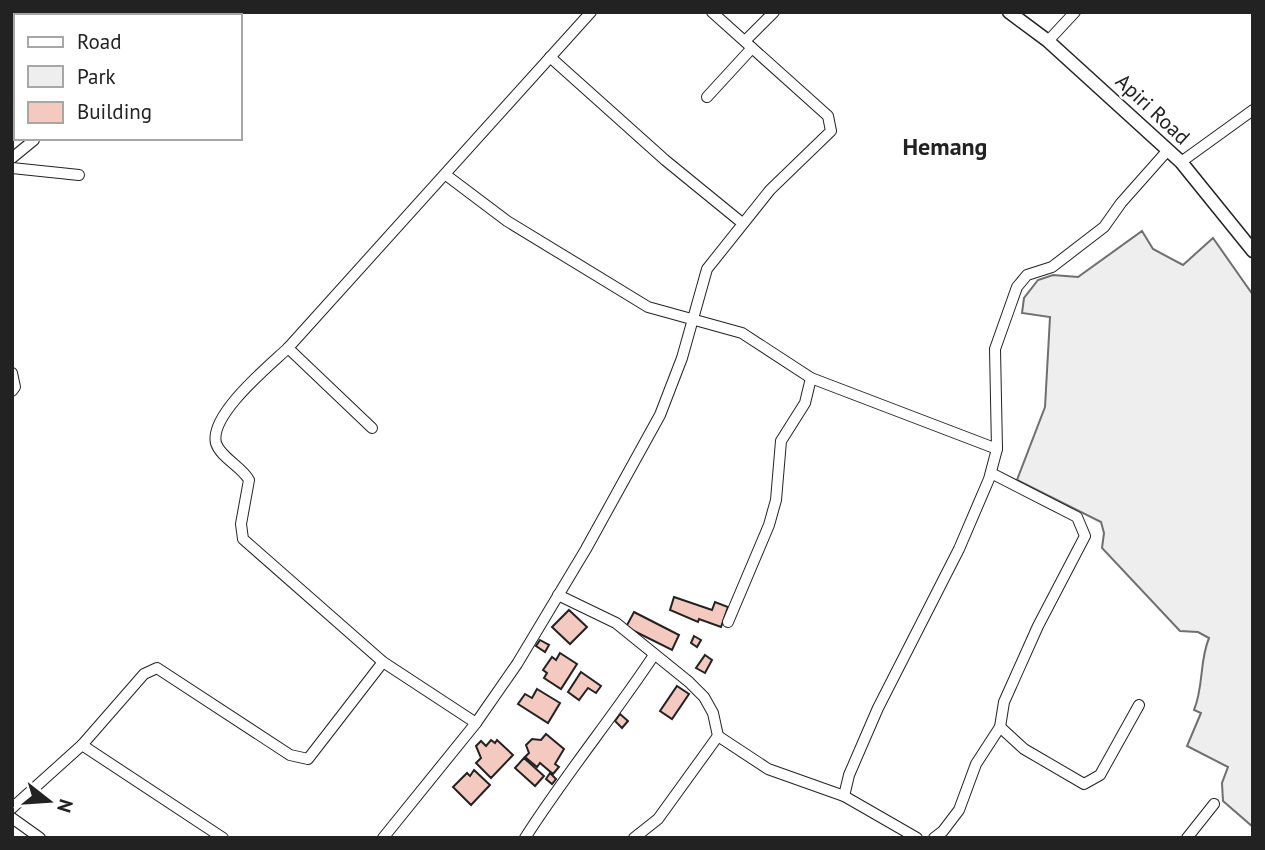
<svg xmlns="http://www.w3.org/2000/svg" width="1265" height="850" font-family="'PT Sans',sans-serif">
	<rect width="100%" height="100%" fill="#fff"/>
	<!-- green -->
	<path fill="#eee" stroke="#6f6f6f" stroke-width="2" d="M1142,231L1153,249L1183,265L1213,238L1253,295V827L1223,801L1222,783L1228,767L1187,746L1201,713L1194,710C1204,686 1199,662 1209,638L1198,632L1180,631L1102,548L1104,533L1101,522L1017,480L1045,407L1050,317L1022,313L1024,298L1038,280L1053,275L1078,277Z"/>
	<!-- building -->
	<g fill="#f3c9c0" stroke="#222" stroke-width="2">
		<polygon points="674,597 712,610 715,602 728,607 721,627 699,619 698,622 670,610"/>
		<polygon points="569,610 587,627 570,644 552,627"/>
		<polygon points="634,612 679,635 672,650 626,627"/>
		<polygon points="694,636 701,640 697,647 691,643"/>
		<polygon points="540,640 549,645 545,652 536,646"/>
		<polygon points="560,653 577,664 561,689 544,678 547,673 543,670 552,657 556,660"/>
		<polygon points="705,655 712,660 705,673 696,668"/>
		<polygon points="581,672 601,686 596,693 588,688 579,700 568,692"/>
		<polygon points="677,686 689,694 672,719 660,711"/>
		<polygon points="537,689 560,703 548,723 518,704 525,694 532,698"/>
		<polygon points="620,714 628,721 622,728 615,721"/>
		<polygon points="546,734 564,749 555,764 559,767 553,774 540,763 537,767 525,757 529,753 526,745 532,739 541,740"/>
		<polygon points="491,740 495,743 497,740 513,755 491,778 476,763 481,758 476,746 481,741 486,746"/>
		<polygon points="524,758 544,776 535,786 515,768"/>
		<polygon points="474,770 490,785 471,805 453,787 467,773 470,776"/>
		<polygon points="550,773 556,779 552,784 546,779"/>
	</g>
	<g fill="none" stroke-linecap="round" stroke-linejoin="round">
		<!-- minor casing -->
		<g stroke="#222" stroke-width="12">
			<g id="minor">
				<polyline points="81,16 85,12"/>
				<polyline points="745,41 774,12"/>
				<polyline points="1048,41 1075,12"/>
				<polyline points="12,47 16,45"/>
				<polyline points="550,57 665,160 741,222"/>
				<polyline points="12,74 16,72"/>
				<polyline points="707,97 752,48"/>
				<polyline points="12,158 34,140"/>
				<polyline points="1181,162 1253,110"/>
				<polyline points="12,168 79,175"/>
				<polyline points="446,175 507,221 648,307 742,333 811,378 997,449 989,479 959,549 878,708 849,775 844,796"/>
				<polyline points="288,348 372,428"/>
				<polyline points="12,373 15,387 12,391"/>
				<polyline points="997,449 995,349 1017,287 1027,275 1052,267 1104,227 1121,203 1168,150"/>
				<polyline points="558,595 616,623 689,682 704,697 713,713 718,736"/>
				<polyline points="728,622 769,525 776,500 781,441 805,403 811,378"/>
				<path d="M476,723L383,662L243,539L241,524L249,480C242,467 220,457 216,443C209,415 269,366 288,348L591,12"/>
				<polyline points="1000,727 1024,749 1084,784 1100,775 1139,705"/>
				<polyline points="82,745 144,674 157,668 290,755 308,759 383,662"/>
				<polyline points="12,808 82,745 223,838"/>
				<polyline points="12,818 40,838"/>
				<polyline points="383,838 476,723 517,664 586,549 660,415 682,358 707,269 770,190 831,131 828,116 712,12"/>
				<path d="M525,838C565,775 613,717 654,655"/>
				<polyline points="634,838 658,819 718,736 768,769 844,796 917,838"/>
				<polyline points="934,838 943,831 959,810 976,764 1000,727 1004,702 1038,626 1085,536 1077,517 991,473"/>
				<polyline points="1187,838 1214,804"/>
			</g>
		</g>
		<!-- tertiary casing -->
		<g stroke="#222" stroke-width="15">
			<polyline id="tertiary" points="1009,12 1048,41 1181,162 1253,251"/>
		</g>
		<!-- minor -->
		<use href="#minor" stroke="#fff" stroke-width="10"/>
		<!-- tertiary -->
		<use href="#tertiary" stroke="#fff" stroke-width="12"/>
	</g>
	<g text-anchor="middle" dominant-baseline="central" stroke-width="5" stroke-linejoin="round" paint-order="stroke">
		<!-- street labels -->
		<g font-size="21" fill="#222" stroke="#fff">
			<text transform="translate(1153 109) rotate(43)">Apiri Road</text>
		</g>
		<!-- quarter labels -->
		<g font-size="24" font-weight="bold" fill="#222" stroke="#fff">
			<text x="945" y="146">Hemang</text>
		</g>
	</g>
	<!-- border -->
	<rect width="1265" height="850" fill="none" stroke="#222222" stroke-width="28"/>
	<!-- legend -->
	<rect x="14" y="14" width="228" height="126" fill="#ffffff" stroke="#a7a7a7" stroke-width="2"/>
	<rect x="28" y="37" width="35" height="10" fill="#ffffff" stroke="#a7a7a7" stroke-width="2"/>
	<text x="77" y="49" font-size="21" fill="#222222">Road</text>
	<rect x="28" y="66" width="35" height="21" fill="#eeeeee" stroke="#a7a7a7" stroke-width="2"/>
	<text x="77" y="84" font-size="21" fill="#222222">Park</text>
	<rect x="28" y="102" width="35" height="21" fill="#f3c9c0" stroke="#a7a7a7" stroke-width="2"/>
	<text x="77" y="119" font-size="21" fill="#222222">Building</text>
	<!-- north arrow -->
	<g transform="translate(49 801) rotate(107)" stroke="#ffffff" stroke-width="5" paint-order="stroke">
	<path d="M0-5L12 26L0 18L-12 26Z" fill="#222222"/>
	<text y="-10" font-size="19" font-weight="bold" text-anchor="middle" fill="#222222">N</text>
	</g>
</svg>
